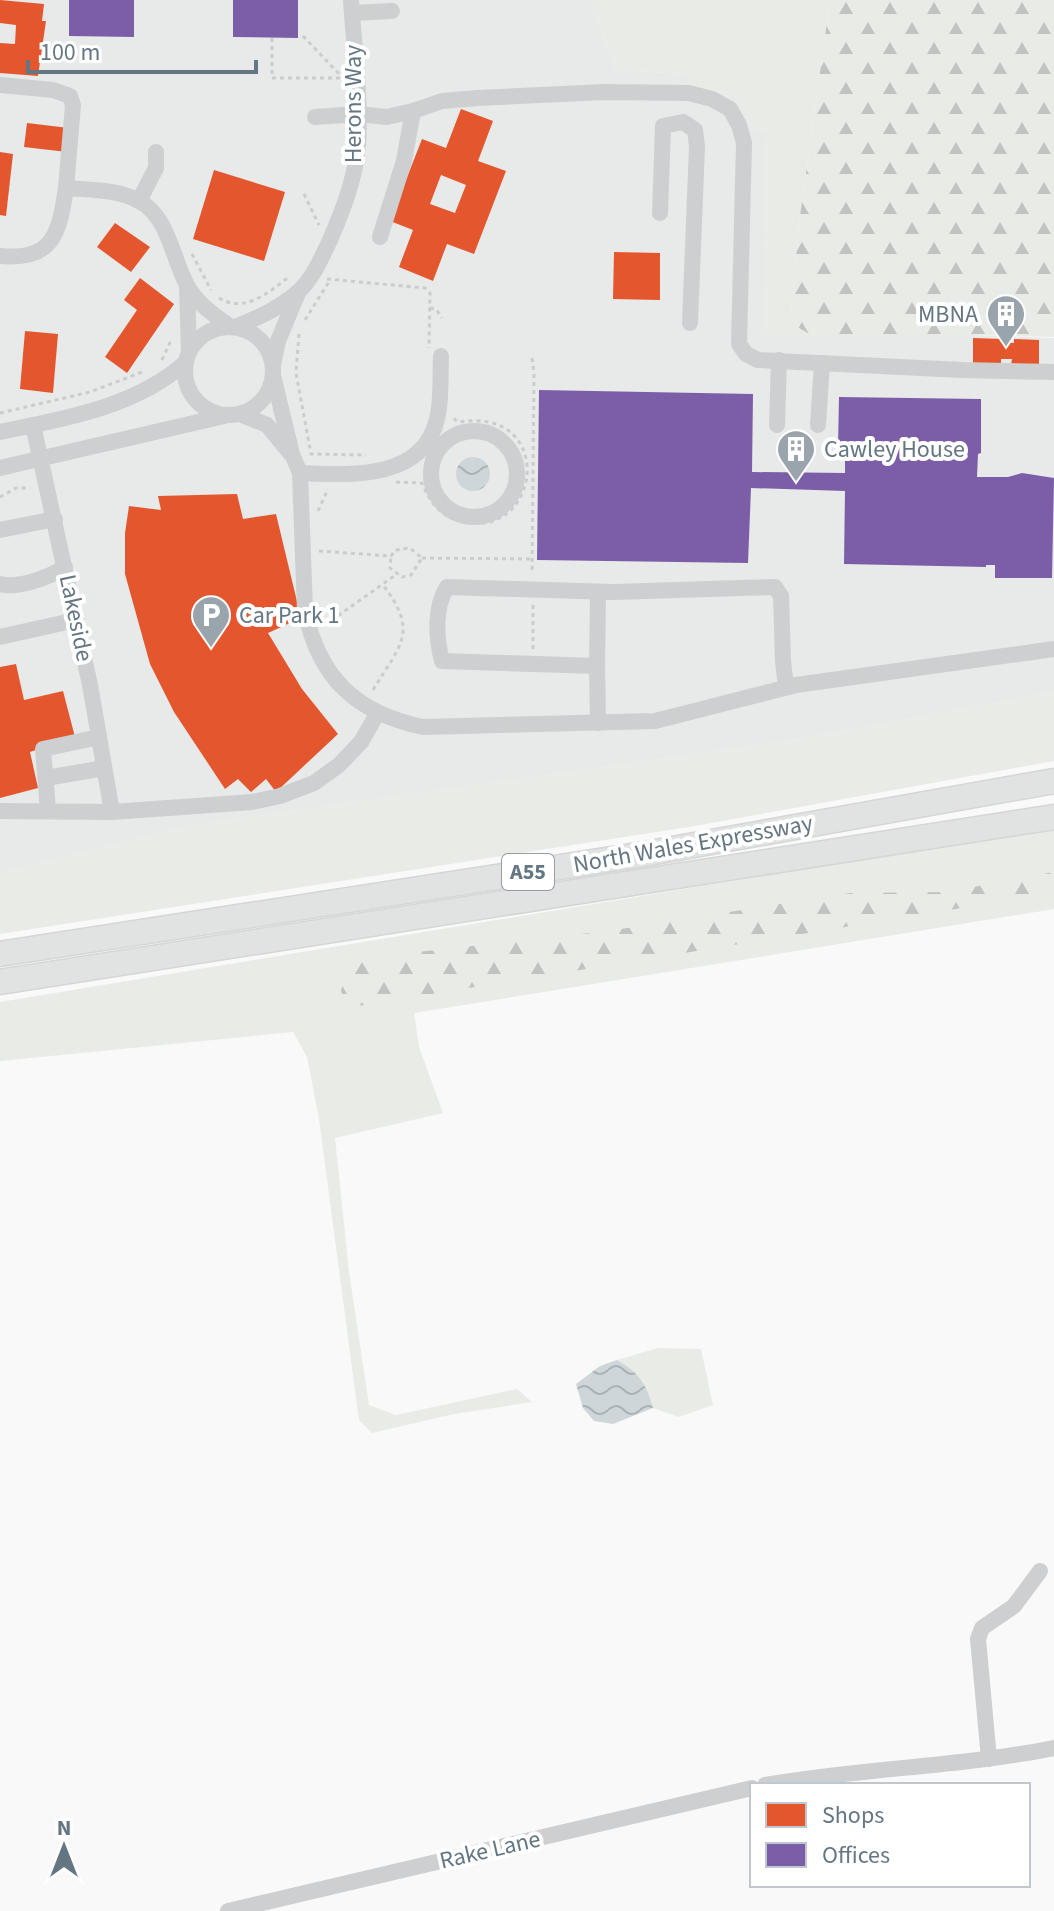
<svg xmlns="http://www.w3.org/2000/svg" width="1054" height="1911" font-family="'Source Sans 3',sans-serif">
	<defs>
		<pattern id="forest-firs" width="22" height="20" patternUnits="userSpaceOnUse" patternTransform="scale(2)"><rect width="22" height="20" fill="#e8ebe6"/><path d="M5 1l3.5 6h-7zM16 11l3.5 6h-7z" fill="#c0c3c0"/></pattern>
		<pattern id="water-waves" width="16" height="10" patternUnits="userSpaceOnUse" patternTransform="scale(2)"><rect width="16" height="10" fill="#ced6d9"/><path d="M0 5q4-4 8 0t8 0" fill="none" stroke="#abb2b5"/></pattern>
	</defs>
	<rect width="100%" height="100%" fill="#f9f9f9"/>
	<!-- built -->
	<polygon fill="#e8e9e9" points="0,0 590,0 616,70 688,74 690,87 733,94 746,112 750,128 765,131 764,335 974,335 1054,338 1054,692 790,741 188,826 0,873"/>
	<!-- grass -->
	<g fill="#e8ebe6">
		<polygon points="590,0 830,0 799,223 791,311 799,328 816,338 763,335 765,131 750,128 746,112 733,94 689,87 687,74 616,70"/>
		<polygon points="1054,692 1054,761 689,827 0,934 0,873 188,826 790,741"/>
		<polygon points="1054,828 1054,909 414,1013 419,1047 443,1113 335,1138 349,1272 369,1405 396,1415 517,1389 532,1402 454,1414 372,1433 359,1420 319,1119 307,1057 293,1032 0,1061 0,1002"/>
		<path d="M658,1348L701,1349L713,1405L679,1417L653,1408C646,1383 639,1374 617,1360Z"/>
	</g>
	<!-- forest -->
	<g fill="url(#forest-firs)">
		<polygon points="830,0 1054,0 1054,337 985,335 816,338 799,328 791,311 799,223"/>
		<path d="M1054,872V893L352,1007L345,1002L341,991C348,964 357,964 382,956L608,931L850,893L946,892Z"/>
	</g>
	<!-- water -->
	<g fill="url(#water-waves)">
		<circle cx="473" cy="474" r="17"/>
		<path d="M617,1360C639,1373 646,1383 653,1408L613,1424L594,1421L583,1408L576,1384L600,1366Z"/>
	</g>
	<!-- shops -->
	<g fill="#e4572e" fill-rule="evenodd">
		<polygon points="0,0 44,4 42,21 46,21 38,76 0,73 0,43 15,44 16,25 0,23"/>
		<path d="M461,109L493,121L478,161L506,171L474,254L447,244L433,281L399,267L413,230L390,221L422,139L446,148ZM441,175L466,185L455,213L430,204Z"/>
		<polygon points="27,123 69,128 67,152 24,147"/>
		<polygon points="0,152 13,154 6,216 0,215"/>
		<polygon points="214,170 285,192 264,261 193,239"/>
		<polygon points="115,223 150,247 131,272 97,247"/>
		<polygon points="614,252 660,253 660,300 613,299"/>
		<polygon points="140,278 174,304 127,373 105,357 137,310 124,300"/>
		<polygon points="25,331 58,334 53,393 20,389"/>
		<polygon points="973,338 1003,339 1003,342 1014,343 1014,339 1039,340 1039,365 1011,365 1012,359 1001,359 1001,365 973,364"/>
		<polygon points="237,494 243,519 276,514 301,618 268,633 302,689 338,734 276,792 266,779 251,792 238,779 225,789 174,712 150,664 125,574 125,533 129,506 161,510 158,496"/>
		<polygon points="16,664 24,700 63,691 75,737 30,752 38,788 0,798 0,667"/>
	</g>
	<!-- offices -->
	<g fill="#7b5ea7">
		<polygon points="69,0 134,0 134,37 69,36"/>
		<polygon points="233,0 298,0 298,38 233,37"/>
		<polygon points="539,390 753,394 752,472 845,473 845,447 838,447 839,397 981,399 981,453 978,454 977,477 1008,477 1022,473 1054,478 1052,578 995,578 995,565 986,565 986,567 844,564 845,491 751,488 748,563 537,560"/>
	</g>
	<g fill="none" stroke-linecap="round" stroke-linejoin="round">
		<!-- highway casing -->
		<g stroke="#d5d6d6" stroke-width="27">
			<g id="highway">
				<polyline points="0,954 644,854 1054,781"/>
				<polyline points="0,982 1054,817"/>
			</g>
		</g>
		<!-- path -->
		<g stroke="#cbcccd" stroke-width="3" stroke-dasharray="4 4" stroke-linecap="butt">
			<polyline points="303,36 342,77"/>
			<polyline points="272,38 272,78 340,78"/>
			<polyline points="304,194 319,225"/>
			<polyline points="192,254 211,290"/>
			<polyline points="327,279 425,288 430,293 429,348"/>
			<path d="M219,298C245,314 269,292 290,276"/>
			<polyline points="430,308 436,309 442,318"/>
			<polyline points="305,320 330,280"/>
			<polyline points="299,334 296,373 311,454 366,455"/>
			<polyline points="532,358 534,374 532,574"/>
			<polyline points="162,360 172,338"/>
			<polyline points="0,413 90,392 142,372"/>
			<path d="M396,482L422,483C431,504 441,518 465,522C541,538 557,406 458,422L453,418"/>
			<polyline points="0,497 16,488 30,488"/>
			<polyline points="318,511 328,489"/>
			<polyline points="319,551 391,556 395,550 410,548 422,558 411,575 402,577 390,568 391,556"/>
			<polyline points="422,558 532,559"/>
			<polyline points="533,605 533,650"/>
			<polyline points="325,625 397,574"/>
			<path d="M373,690C400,645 420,632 382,584"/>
		</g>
		<!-- minor -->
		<g stroke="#cecfd0" stroke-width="16">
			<polyline points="352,13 392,11"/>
			<polyline points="0,85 53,90 70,96 73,105 66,188"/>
			<polyline points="315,117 358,114 387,117 413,111 442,101 478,98 604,92 689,93 712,99 730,109 739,125 744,143 739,344 746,354 758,360 962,370 1054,372"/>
			<polyline points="139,201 156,168 156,152"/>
			<polyline points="660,213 663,126 683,122 695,130 697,146 690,323"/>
			<polyline points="380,237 404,161 413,111"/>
			<path d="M0,256C54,261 59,233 66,188C89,190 118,189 139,201C169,217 172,258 187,285C197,304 214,315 231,327"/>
			<polyline points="187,287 189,352"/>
			<circle cx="229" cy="371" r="44"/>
			<path d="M235,327C258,318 280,308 299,291C313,278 322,257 330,240C343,210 355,179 358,146C361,98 354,48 351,0"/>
			<polyline points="273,365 278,341 298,293"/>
			<path d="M273,375L292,454L300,473L305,611C319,678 356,713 423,727L655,721L796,685L1054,649"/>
			<polyline points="240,414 267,425 290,453"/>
			<polyline points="33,425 90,685 112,812"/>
			<polyline points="777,425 779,360"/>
			<polyline points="818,425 822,363"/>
			<circle cx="474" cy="474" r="43"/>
			<path d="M0,432C64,419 136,407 186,362"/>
			<polyline points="0,468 224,416"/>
			<path d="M300,473C348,475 423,481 437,419C442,399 440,376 441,356"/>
			<polyline points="0,530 55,519"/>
			<path d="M0,584C18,589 50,577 65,567"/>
			<polyline points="0,637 76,620"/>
			<polyline points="597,666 598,592"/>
			<path d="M598,723L597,666L442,661C436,638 434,608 447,587L613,592L775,587L781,596L783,661L786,687"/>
			<polyline points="46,778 104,768"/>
			<polyline points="48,810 43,749 99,737"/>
			<polyline points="0,811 112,812 252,802 280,796 314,783 339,765 361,742 377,714"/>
			<polyline points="989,1759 978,1639 982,1628 1014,1606 1040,1571"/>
			<path d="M765,1785C861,1768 959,1767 1054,1748"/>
			<polyline points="228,1911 752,1788"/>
		</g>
		<!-- highway -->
		<use href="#highway" stroke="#e1e2e2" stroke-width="24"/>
	</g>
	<!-- icons -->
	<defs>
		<g id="building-pin" transform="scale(2)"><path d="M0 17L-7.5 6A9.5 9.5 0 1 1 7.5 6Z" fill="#99a4ac" stroke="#fff"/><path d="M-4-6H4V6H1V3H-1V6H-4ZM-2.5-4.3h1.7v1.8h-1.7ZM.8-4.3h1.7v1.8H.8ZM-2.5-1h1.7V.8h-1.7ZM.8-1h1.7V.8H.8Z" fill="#fff"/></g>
		<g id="parking-pin" transform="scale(2)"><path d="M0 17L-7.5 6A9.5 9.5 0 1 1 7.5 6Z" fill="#99a4ac" stroke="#fff"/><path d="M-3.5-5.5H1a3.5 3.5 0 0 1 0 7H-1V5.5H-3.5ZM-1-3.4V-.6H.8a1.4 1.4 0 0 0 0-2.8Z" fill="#fff"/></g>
	</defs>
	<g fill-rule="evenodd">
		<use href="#building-pin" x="1006" y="314"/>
		<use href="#building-pin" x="796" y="449"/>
		<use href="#parking-pin" x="211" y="615"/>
	</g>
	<g text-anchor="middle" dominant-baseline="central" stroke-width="8" stroke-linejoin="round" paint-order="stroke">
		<!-- shield labels -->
		<rect fill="#fff" stroke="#939fa8" stroke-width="2" x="502" y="854" width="52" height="36" rx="6"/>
		<g font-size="22" font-weight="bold" fill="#657683">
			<text x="528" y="872">A55</text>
		</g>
		<!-- street labels -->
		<g font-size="24" fill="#657683" stroke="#fff">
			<text transform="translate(353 104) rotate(-90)">Herons Way</text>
			<text transform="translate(76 618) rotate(78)">Lakeside</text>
			<text transform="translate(693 844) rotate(-10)">North Wales Expressway</text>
			<text transform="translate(490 1850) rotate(-13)">Rake Lane</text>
		</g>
		<!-- poi labels -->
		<g font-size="24" fill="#657683" stroke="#fff" text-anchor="start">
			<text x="978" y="314" text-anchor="end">MBNA</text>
			<text x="824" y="449">Cawley House</text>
			<text x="239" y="615">Car Park 1</text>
		</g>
	</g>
	<!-- legend -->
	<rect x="750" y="1783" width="280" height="104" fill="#ffffff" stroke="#c1c8cd" stroke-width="2"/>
	<rect x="766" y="1803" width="40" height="24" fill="#e4572e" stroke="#c1c8cd" stroke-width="2"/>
	<text x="822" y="1823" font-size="24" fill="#657683">Shops</text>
	<rect x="766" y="1843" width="40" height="24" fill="#7b5ea7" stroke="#c1c8cd" stroke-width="2"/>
	<text x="822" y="1863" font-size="24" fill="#657683">Offices</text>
	<!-- north arrow -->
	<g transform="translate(64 1847)" stroke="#ffffff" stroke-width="6" paint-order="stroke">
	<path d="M0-6L14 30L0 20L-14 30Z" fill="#657683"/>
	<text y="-12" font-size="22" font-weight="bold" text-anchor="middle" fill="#657683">N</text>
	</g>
	<!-- scale -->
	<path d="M28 60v12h228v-12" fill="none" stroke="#657683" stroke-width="4"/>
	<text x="40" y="60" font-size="24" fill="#657683" stroke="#ffffff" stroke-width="6" paint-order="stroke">100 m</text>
</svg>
